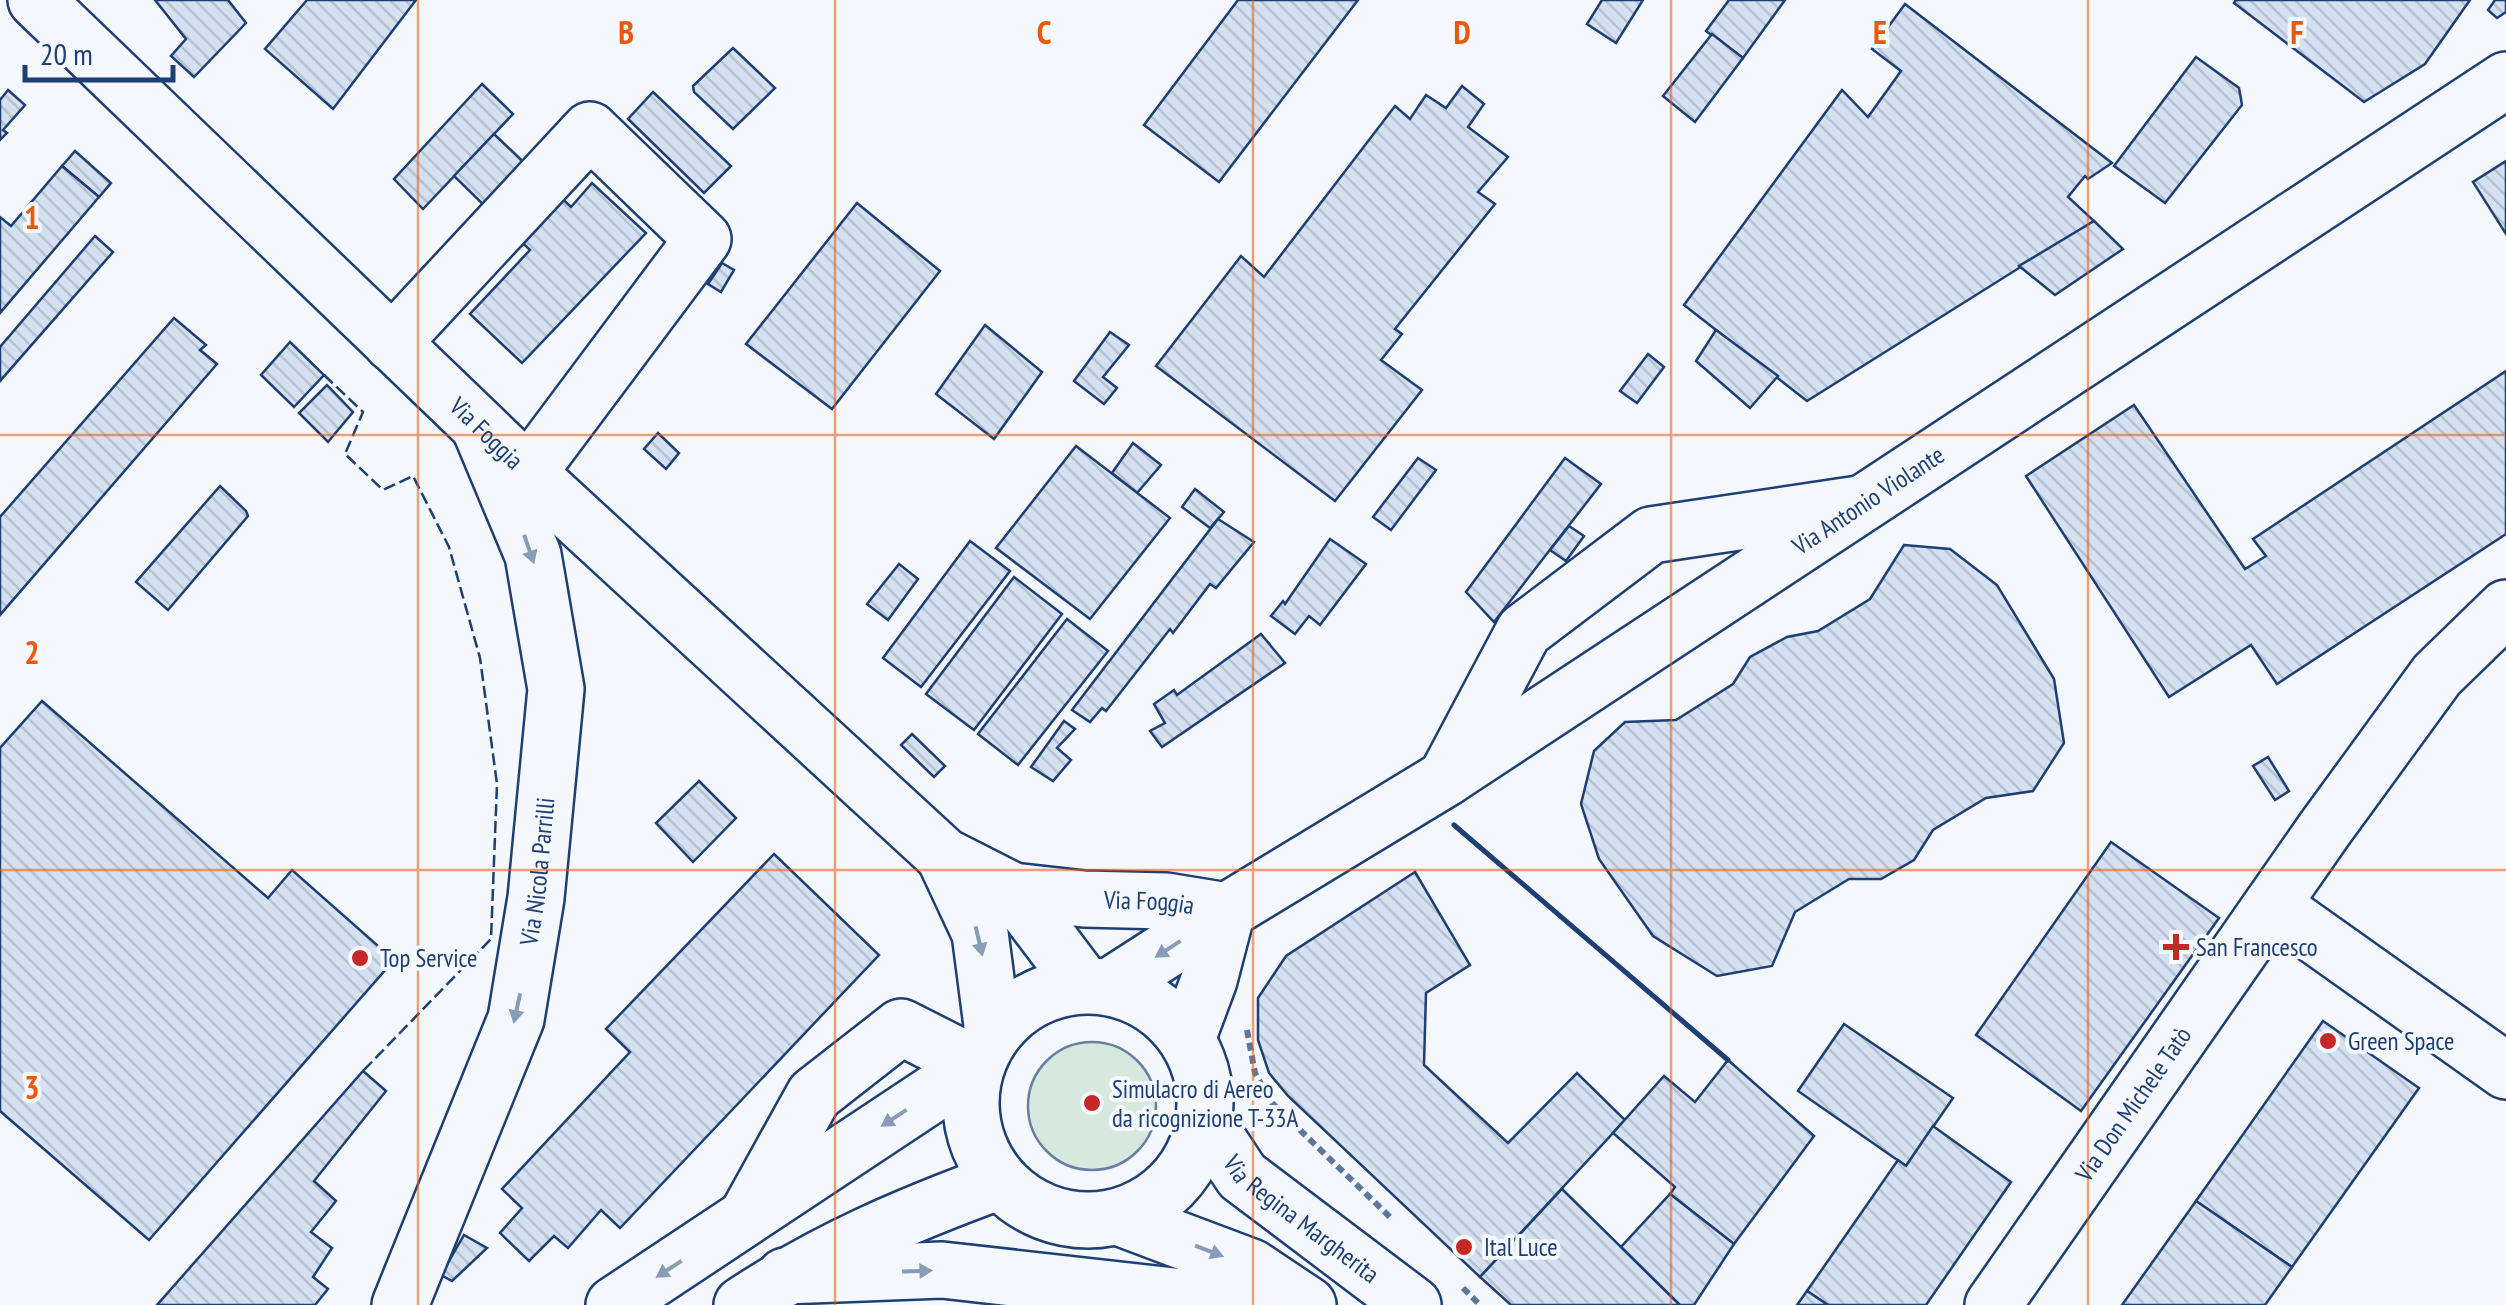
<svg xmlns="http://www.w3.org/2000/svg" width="2506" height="1305" font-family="'PT Sans Narrow',sans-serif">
	<defs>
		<pattern id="building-back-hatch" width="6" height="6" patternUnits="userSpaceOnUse" patternTransform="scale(2.5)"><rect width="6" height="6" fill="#d5e0f0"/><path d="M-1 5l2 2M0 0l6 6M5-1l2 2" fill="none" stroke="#b6c1d1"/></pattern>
	</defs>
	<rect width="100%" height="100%" fill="#f4f7fb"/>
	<!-- grass -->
	<circle fill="#d7e8df" stroke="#687fa3" stroke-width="2.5" cx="1092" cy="1106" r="64"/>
	<!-- building -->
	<g fill="url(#building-back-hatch)" stroke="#1d3f73" stroke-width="2.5">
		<polygon points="155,0 228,0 246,23 194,77 171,56 186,39"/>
		<polygon points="307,0 416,0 333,109 265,49"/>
		<polygon points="1238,0 1358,0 1219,182 1144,125"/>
		<polygon points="1602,0 1643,0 1616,43 1587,24"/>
		<polygon points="1729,0 1785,0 1743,58 1706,31"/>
		<polygon points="2236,0 2470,0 2425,64 2364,102 2234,3"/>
		<polygon points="2495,0 2506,0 2506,12 2497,18 2488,10"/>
		<polygon points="1905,4 2112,163 2088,179 2085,176 2068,197 2094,221 1807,401 1684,305 1842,90 1868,117 1901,71 1872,49"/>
		<polygon points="1712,34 1743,58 1695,122 1663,96"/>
		<polygon points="733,48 775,88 733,129 694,92 693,86"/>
		<polygon points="2196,57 2239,88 2242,105 2165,203 2114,166"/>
		<polygon points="482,84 513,114 423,209 394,179"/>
		<polygon points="1462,86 1484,104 1468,127 1508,157 1478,192 1495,204 1395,329 1402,334 1381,360 1422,390 1335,501 1156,366 1241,256 1264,277 1395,106 1410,119 1426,95 1446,108"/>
		<polygon points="8,90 25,105 3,130 7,133 0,140 0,100"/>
		<polygon points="653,92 731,166 704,193 628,119"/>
		<polygon points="494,134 571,207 592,183 646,233 522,363 470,314 530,250 454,176"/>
		<polygon points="75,151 111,183 99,197 62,166"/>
		<polygon points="2506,161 2506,234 2473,182"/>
		<polygon points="62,166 99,197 0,313 0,217 11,226"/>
		<polygon points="857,203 940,271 832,409 746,344"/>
		<polygon points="2094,221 2123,249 2055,295 2019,266"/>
		<polygon points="95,236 113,252 0,381 0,347"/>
		<polygon points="722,263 734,270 721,292 708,284"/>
		<polygon points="174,318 206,345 200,350 217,364 0,615 0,517"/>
		<polygon points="985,325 1042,372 994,439 936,394"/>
		<polygon points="1716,330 1778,376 1750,408 1696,361"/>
		<polygon points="1110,332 1129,345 1103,377 1117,388 1104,404 1074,381"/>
		<polygon points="290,342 324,375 294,407 261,375"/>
		<polygon points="1648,354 1664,367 1637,403 1620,391"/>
		<polygon points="2506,371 2506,534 2277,684 2251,645 2169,697 2026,476 2134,405 2245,569 2266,556 2253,539"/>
		<polygon points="327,385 353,412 328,442 299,413"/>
		<polygon points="658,433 679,453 666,469 644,449"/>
		<polygon points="1133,443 1161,465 1137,493 1112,473"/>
		<polygon points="1076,446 1170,518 1090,619 996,548"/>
		<polygon points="1418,458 1436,470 1391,530 1373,517"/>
		<polygon points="1565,458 1601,484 1494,622 1466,592"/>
		<polygon points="220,486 246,511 248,516 168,610 136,582"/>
		<polygon points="1195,489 1224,512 1210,528 1182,507"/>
		<polygon points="1218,519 1254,542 1216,588 1210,584 1173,633 1170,629 1106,711 1102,708 1090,722 1072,710"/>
		<polygon points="1569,526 1584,536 1566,561 1550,550"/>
		<polygon points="1330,539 1366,564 1320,625 1309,616 1295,634 1271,616 1283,601 1285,604"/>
		<polygon points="970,541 1010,571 921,687 883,658"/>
		<polygon points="1904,545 1950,549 1997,585 2054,679 2064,743 2033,791 1986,798 1933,830 1914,860 1881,879 1849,879 1795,912 1772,966 1717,976 1653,936 1599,859 1581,804 1594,751 1625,722 1676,720 1733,684 1750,657 1787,637 1818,631 1870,599"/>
		<polygon points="899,564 918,579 888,620 867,604"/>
		<polygon points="1014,577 1062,614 974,730 926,694"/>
		<polygon points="1067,619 1108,651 1018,765 978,734"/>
		<polygon points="1261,634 1285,663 1162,747 1150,731 1165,723 1154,704 1174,690 1177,695"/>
		<polygon points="42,701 268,898 292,870 394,960 149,1240 0,1111 0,748"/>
		<polygon points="1064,721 1075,729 1057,748 1071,760 1053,781 1031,767"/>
		<polygon points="912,734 945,766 934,777 901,745"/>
		<polygon points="2268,757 2289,791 2275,800 2253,766"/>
		<polygon points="699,781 736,818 693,862 656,823"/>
		<polygon points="2111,842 2219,918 2081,1111 1976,1035"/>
		<polygon points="774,854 879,955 620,1228 601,1210 568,1248 554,1236 529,1261 500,1233 522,1208 502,1189 630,1052 606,1029"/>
		<polygon points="1415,872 1470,965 1426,993 1424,1065 1508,1143 1577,1073 1625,1120 1480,1277 1288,1096 1269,1073 1258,1040 1258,998 1286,956"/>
		<polygon points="2323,1021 2419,1088 2292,1267 2196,1201"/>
		<polygon points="1844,1024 1953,1098 1906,1166 1798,1091"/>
		<polygon points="1728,1060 1814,1136 1734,1244 1670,1194 1675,1187 1613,1133 1664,1076 1695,1102"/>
		<polygon points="363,1071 386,1091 314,1181 336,1201 311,1232 332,1248 313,1277 328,1289 315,1305 157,1305"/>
		<polygon points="1933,1126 2011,1182 1926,1305 1828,1305 1807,1291 1898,1160 1906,1166"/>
		<polygon points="1562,1189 1680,1305 1511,1305 1480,1277"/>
		<polygon points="1670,1194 1734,1244 1694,1305 1680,1305 1621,1247"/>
		<polygon points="2196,1201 2292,1267 2265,1305 2122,1305"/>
		<polygon points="464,1235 487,1248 452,1281 441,1275"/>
		<polygon points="1807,1291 1828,1305 1797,1305"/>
	</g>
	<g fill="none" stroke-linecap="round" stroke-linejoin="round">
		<!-- minor casing -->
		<g stroke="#1d3f73" stroke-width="60">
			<g id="minor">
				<polyline points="392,343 590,130 703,239 528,473"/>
				<polyline points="1446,778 1524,631 1651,535 1859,504"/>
				<polyline points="2272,905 2506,1071"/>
				<path id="s1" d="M1205,1120L1242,1176L1413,1305"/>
				<polyline points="747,1216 814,1095 901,1027 976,1065"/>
				<polyline points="1118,1217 1251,1267 1308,1305"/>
				<polyline points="785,1276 942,1270 1253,1305"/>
				<path id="s2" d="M400,1305L516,1019L536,898L556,689L533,555L479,426"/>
				<path id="s3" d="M1993,1305L2324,830L2437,675L2506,608"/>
			</g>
		</g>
		<!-- major casing -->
		<g stroke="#1d3f73" stroke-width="60">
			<g id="major">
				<path id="s4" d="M36,0L528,473L944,856L1013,891L1084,899L1166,901L1227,911"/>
				<polyline points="944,856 980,933 993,1033"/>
				<polyline points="1013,891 1084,985"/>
				<circle cx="1088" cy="1103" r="117"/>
				<path id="s5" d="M1109,987L1227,911L1446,778L2506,80"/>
				<polyline points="1187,1039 1209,980 1227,911"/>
				<polyline points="614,1305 976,1065"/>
				<path d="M742,1305C825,1250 907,1215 1000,1181"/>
			</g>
		</g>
		<!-- path -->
		<g stroke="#5e769c" stroke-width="6" stroke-dasharray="8 5" stroke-linecap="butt">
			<polyline points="1247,1030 1255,1073 1272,1103 1390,1217"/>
			<polyline points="1463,1288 1480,1305"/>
		</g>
		<!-- minor -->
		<use href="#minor" stroke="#f4f7fb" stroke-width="55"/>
		<!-- major -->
		<use href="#major" stroke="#f4f7fb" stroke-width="55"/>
		<!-- fence -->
		<polyline stroke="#1d3f73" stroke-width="2.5" stroke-dasharray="12 5" stroke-linecap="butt" points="324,375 363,412 345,454 383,490 413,476 449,547 480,658 497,784 491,939 363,1071"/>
		<!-- wall -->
		<polyline stroke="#1d3f73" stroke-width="5" points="1454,825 1728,1060"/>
	</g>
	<!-- one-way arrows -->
	<defs><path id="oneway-solid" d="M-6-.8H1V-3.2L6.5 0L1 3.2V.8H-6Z" transform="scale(2.5)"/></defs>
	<g fill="#889bb7">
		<use href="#oneway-solid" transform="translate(529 549) rotate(71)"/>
		<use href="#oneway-solid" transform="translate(979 941) rotate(77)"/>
		<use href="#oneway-solid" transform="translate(1168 949) rotate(147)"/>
		<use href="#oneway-solid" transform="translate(517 1008) rotate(102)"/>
		<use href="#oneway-solid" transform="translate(894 1118) rotate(147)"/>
		<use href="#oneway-solid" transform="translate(1209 1251) rotate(21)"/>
		<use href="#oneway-solid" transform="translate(669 1269) rotate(147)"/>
		<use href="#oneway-solid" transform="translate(917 1271) rotate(-2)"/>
	</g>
	<!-- grid -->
	<path fill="none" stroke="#e8590c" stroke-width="2.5" stroke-opacity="0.55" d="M418,0V1305M835,0V1305M1253,0V1305M1671,0V1305M2088,0V1305M0,435H2506M0,870H2506"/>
	<!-- markers -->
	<g fill="#c62828" stroke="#f4f7fb" stroke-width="4">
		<path d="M2171 932h10v10h10v10h-10v10h-10v-10h-10v-10h10z"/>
		<circle cx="360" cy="958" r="10"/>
		<circle cx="2328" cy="1041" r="10"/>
		<circle cx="1092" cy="1103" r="10"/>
		<circle cx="1464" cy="1247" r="10"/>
	</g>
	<g text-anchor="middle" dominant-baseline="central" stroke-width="8" stroke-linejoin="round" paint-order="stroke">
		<!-- street labels -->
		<g font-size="25" fill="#1d3f73" stroke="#f4f7fb">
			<text stroke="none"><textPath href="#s4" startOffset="625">Via Foggia</textPath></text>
			<text stroke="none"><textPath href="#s5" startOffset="902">Via Antonio Violante</textPath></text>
			<text stroke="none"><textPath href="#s2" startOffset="458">Via Nicola Parrilli</textPath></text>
			<text stroke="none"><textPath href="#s4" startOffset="1462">Via Foggia</textPath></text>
			<text stroke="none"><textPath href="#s3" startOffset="245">Via Don Michele Tatò</textPath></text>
			<text stroke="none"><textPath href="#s1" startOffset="140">Via Regina Margherita</textPath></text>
		</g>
		<!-- poi labels -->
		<g font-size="25" fill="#1d3f73" stroke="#f4f7fb" text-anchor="start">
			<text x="2196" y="947">San Francesco</text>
			<text x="380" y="958">Top Service</text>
			<text x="2348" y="1041">Green Space</text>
			<text x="1112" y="1089">Simulacro di Aereo<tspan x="1112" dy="29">da ricognizione T-33A</tspan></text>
			<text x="1484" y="1247">Ital Luce</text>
		</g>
	</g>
	<g font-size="32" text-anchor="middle" font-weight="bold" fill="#e8590c" stroke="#f4f7fb" stroke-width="8" stroke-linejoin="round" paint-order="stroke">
		<text x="626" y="44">B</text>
		<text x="1044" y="44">C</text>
		<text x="1462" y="44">D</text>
		<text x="1880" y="44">E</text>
		<text x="2297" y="44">F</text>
		<text x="32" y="229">1</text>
		<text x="32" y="664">2</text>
		<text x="32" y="1099">3</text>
	</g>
	<!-- scale -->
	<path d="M25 65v15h148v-15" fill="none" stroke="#1d3f73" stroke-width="5"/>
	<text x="40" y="65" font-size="30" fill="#1d3f73" stroke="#f4f7fb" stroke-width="8" paint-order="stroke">20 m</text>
</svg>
